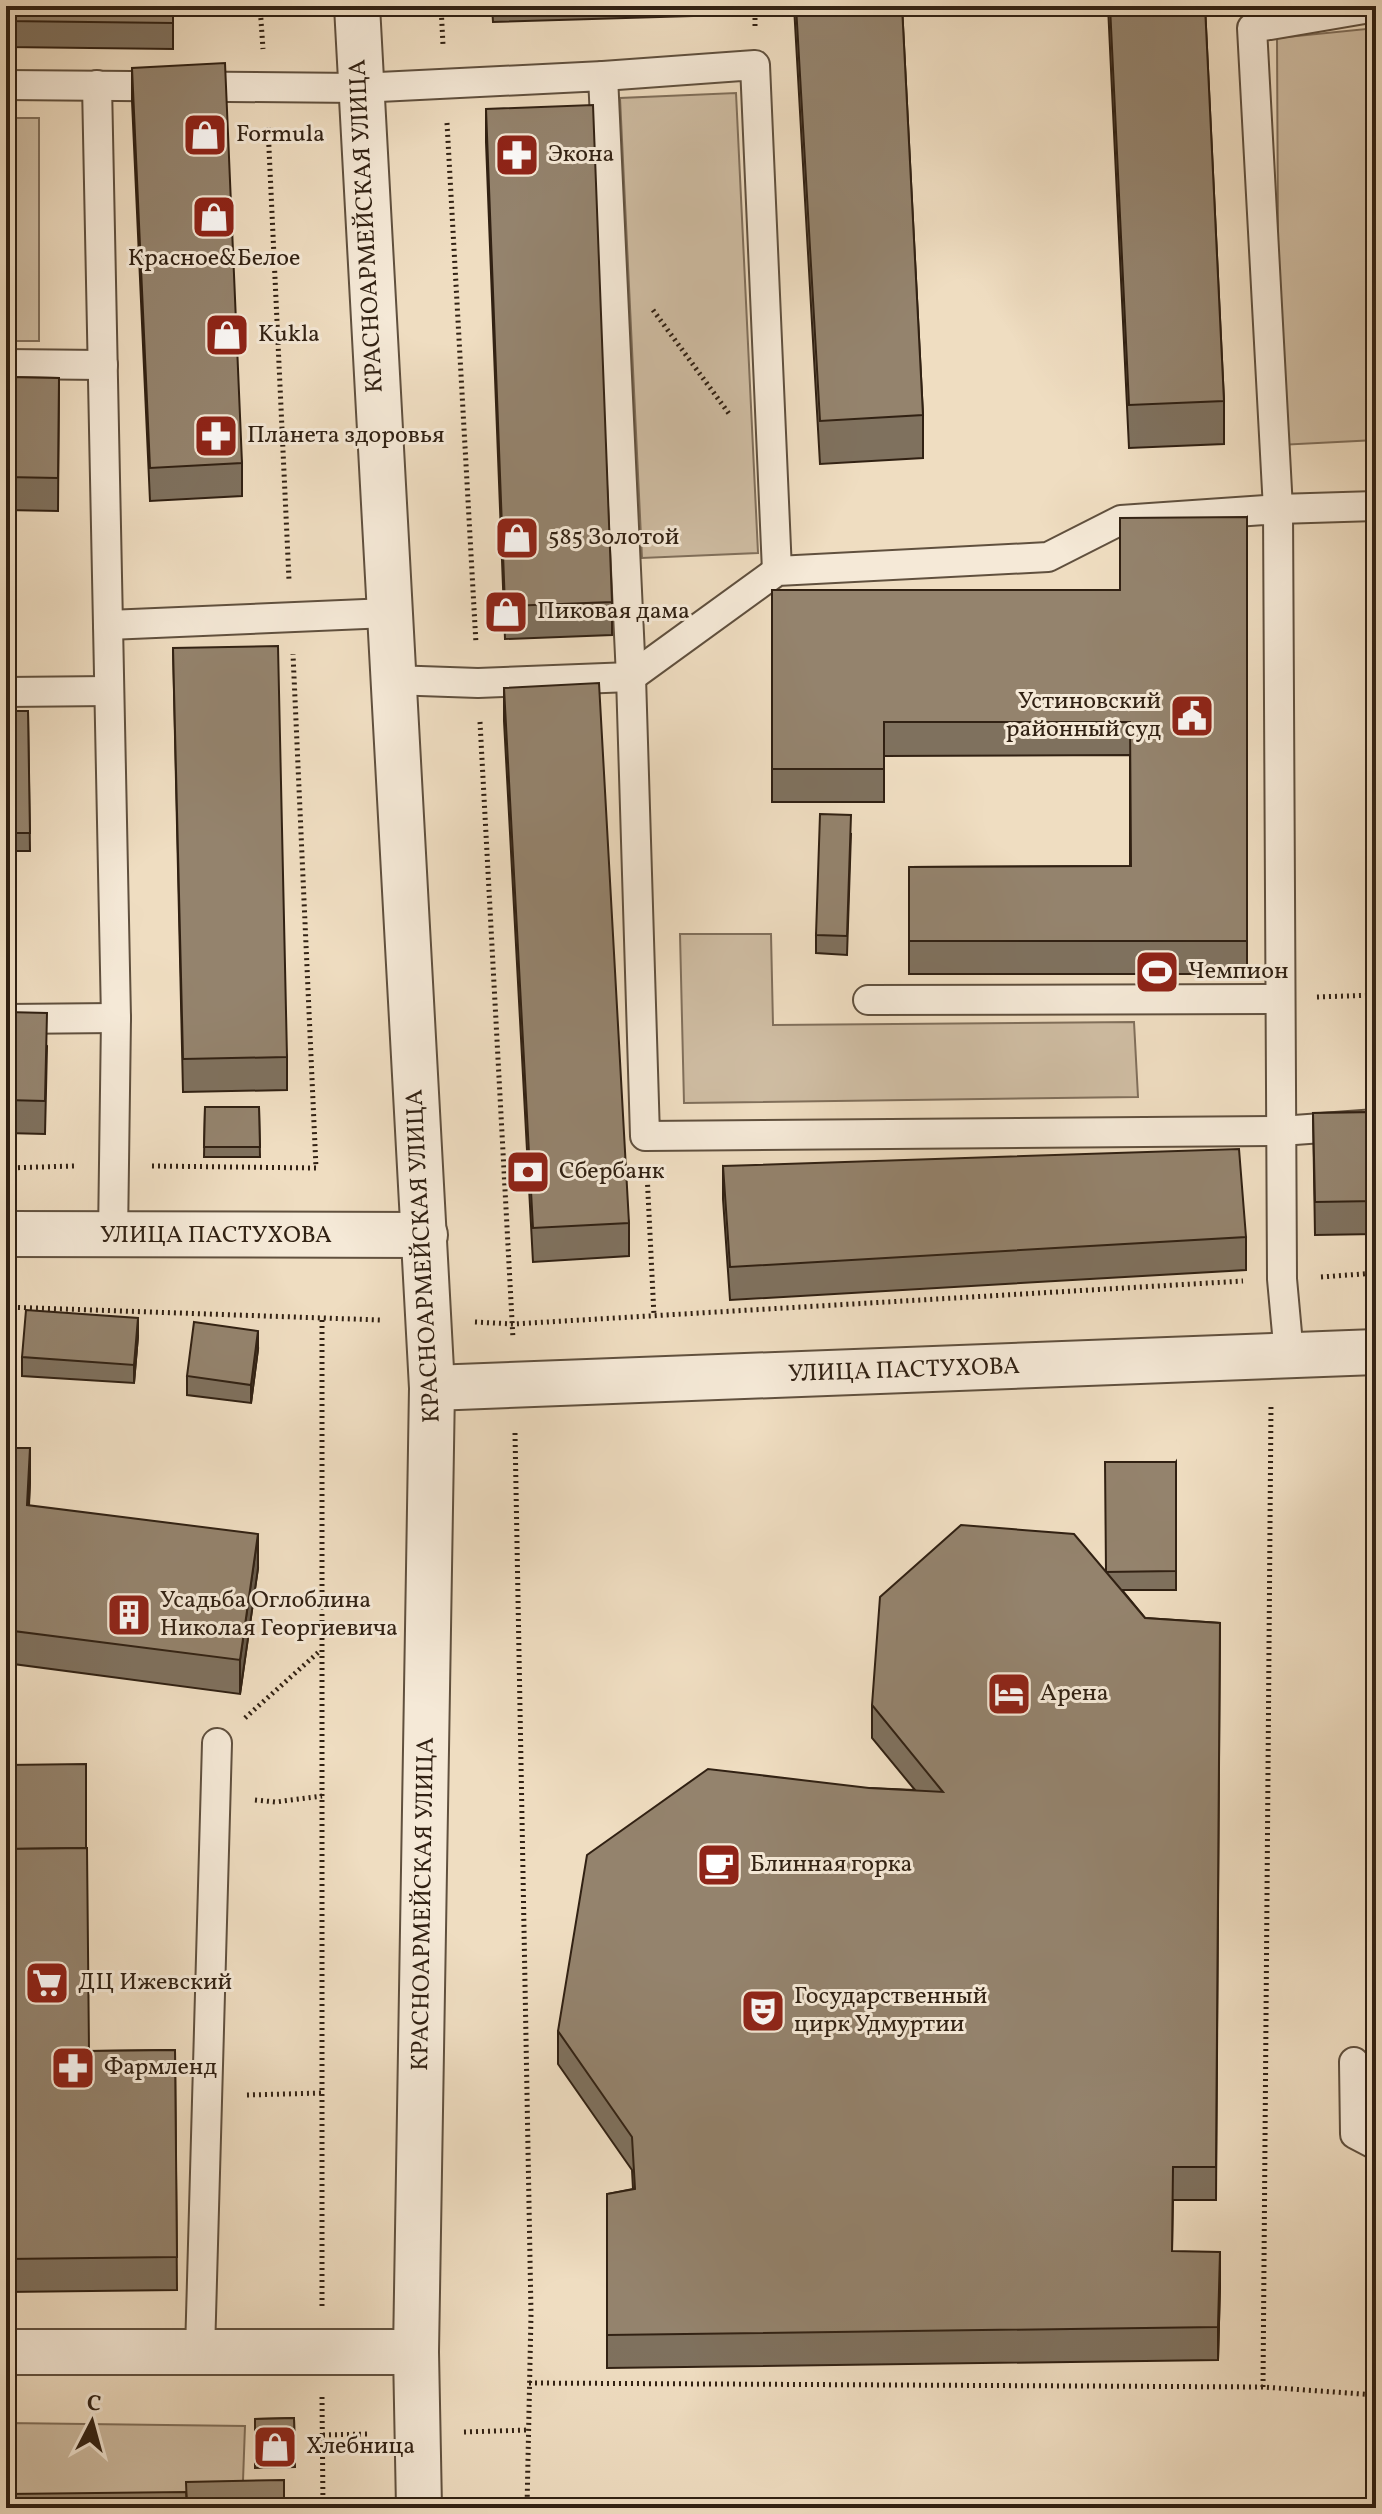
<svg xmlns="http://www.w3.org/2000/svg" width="1382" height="2514" font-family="Vollkorn,serif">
	<rect width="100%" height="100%" fill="#efddc1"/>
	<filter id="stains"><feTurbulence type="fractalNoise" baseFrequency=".0025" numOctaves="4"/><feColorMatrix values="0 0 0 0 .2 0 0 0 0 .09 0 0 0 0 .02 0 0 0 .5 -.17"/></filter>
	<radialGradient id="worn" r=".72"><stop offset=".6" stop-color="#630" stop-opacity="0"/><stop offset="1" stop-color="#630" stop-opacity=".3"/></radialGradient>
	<!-- green -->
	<g fill="#cfbda3" stroke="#806f5b" stroke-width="2">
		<polygon points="1376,28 1376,440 1279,445 1277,38"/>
		<polygon points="736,93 758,553 642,558 620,98"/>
		<rect x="6" y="118" width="33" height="223"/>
		<polygon points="680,934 771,934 773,1025 1134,1022 1138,1097 684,1103"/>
		<polygon points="6,2423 245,2426 242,2508 6,2508"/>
	</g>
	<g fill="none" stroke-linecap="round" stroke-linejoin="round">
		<!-- service casing -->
		<g stroke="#60503e" stroke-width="32">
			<g id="service">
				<polyline points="1376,7 1252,28 1278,509 1376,506"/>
				<polyline points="603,76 755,65 777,571"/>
				<polyline points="6,85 359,88 603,76 631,677 645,1136 1281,1131 1376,1124"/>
				<polyline points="97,85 116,1018 113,1236"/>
				<polyline points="6,364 103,365"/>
				<polyline points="108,625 388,613"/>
				<polyline points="391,680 478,683 631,677 777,571 1048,557 1121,520 1278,509 1282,1279 1289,1355"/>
				<polyline points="6,692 109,691"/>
				<polyline points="868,1000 1278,999"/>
				<polyline points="6,1019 116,1018"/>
				<polyline points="1354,2062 1355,2134 1376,2145"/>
				<polyline points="200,2352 217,1743"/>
			</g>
		</g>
		<!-- minor casing -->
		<g stroke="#60503e" stroke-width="48">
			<g id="minor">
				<polyline points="6,1234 425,1235"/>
				<polyline points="432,1388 1376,1352"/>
				<polyline points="6,2352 416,2352"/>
			</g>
		</g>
		<!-- tertiary casing -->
		<g stroke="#60503e" stroke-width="48">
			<polyline id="tertiary" points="357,6 432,1388 416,2352 419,2508"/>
		</g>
		<!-- path -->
		<g stroke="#312113" stroke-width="5" stroke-dasharray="2 4" stroke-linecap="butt">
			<polyline points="260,6 263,49"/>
			<polyline points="441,6 443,45"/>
			<polyline points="755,6 755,29"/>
			<polyline points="447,123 476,644"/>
			<polyline points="268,127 289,580"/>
			<polyline points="653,310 730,415"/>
			<polyline points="480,722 513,1339"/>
			<polyline points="1317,997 1376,995"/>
			<polyline points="152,1166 316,1168 293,654"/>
			<polyline points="6,1168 74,1166"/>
			<polyline points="647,1173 654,1316"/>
			<polyline points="1321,1277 1376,1273"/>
			<polyline points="6,1307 381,1320"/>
			<polyline points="322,1320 322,2307"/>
			<polyline points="475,1322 513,1324 1243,1281"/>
			<polyline points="515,1433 531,2314 527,2508"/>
			<polyline points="245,1718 321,1650"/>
			<polyline points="255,1800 276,1802 322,1796"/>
			<polyline points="247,2095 322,2093"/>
			<polyline points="529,2383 1263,2387 1376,2395"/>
			<polyline points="1263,2387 1271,1403"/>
			<polyline points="322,2397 323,2508"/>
			<polyline points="464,2432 528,2430"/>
			<polyline points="323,2435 370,2434"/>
		</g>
		<!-- service -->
		<use href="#service" stroke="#f5e9d7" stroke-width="28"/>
		<!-- minor -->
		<use href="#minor" stroke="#f5e9d7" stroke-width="44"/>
		<!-- tertiary -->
		<use href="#tertiary" stroke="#f5e9d7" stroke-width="44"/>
	</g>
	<!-- wall -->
	<g fill="#7f715e" stroke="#312113" stroke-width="2">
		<polygon points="6,6 173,6 173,49 6,47"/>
		<polygon points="492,6 726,6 726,15 493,22"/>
		<polygon points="794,6 902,6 923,415 923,458 820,464"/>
		<polygon points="1108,6 1205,6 1224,401 1224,444 1129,448"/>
		<polygon points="132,68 242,463 242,496 150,501 132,101"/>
		<polygon points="486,109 612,602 612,635 505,639 486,142"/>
		<polygon points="6,377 59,378 58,511 6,510"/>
		<polygon points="1247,517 1247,974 909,974 909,867 1130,866 1130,755 884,756 884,802 772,802 772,590 1120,590"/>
		<polygon points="173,648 287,1057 287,1090 183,1092"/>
		<polygon points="504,688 629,1223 629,1256 533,1262 504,721"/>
		<polygon points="6,711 28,711 30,851 6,851"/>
		<polygon points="851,833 847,955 816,953 816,935"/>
		<polygon points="6,1012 47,1046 45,1134 6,1133"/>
		<polygon points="205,1107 259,1107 260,1157 204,1157"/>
		<polygon points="1376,1112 1376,1234 1315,1235 1313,1113"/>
		<polygon points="723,1166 1246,1237 1246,1270 730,1300 723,1199"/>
		<polygon points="138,1336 134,1383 22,1376 22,1357"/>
		<polygon points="258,1349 251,1403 187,1395 187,1376"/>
		<polygon points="6,1448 30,1481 29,1506 258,1568 240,1694 6,1663"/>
		<polygon points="1176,1462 1176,1590 1122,1590 1145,1618 1220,1623 1216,2200 1173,2200 1172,2251 1220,2285 1218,2360 607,2368 607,2194 633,2189 632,2170 558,2064 558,2031 869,1788 915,1790 872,1738 872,1705 1106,1572"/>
		<polygon points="6,1765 89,2051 175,2050 177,2290 6,2292"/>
		<polygon points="294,2418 295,2467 255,2468 255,2419"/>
	</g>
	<!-- shaded-wall -->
	<g fill="#685c4c" stroke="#312113" stroke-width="2">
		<polygon points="138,1318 138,1336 134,1383 134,1365"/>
		<polygon points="258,1331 258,1349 251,1403 251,1385"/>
		<polygon points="30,1448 30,1481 27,1538 27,1505"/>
		<polygon points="258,1534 258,1568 240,1694 240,1660"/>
		<polygon points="1220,2252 1220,2285 1218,2360 1218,2327"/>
	</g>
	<!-- building -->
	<g fill="#94836d" stroke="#312113" stroke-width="2">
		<polygon points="6,6 173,6 173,23 6,21"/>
		<polygon points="796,6 902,6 923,415 820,421"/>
		<polygon points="1110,6 1205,6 1224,401 1129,405"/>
		<polygon points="225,63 242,463 150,468 132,68"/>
		<polygon points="593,105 612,602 505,606 486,109"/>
		<polygon points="6,377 59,378 58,478 6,477"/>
		<polygon points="1247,517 1247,941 909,941 909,867 1131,866 1130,722 884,722 884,769 772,769 772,590 1120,590 1120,518"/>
		<polygon points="278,646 287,1057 183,1059 173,648"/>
		<polygon points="599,683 629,1223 533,1228 504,688"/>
		<polygon points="6,711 28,711 30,833 6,833"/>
		<polygon points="820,814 851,815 847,936 816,935"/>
		<polygon points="6,1012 47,1013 45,1101 6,1100"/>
		<polygon points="205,1107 259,1107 260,1147 204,1147"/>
		<polygon points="1376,1112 1376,1201 1315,1202 1313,1113"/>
		<polygon points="1239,1149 1246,1237 730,1267 723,1166"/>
		<polygon points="26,1310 138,1318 134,1365 22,1357"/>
		<polygon points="194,1322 258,1331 251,1385 187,1376"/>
		<polygon points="6,1448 30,1448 27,1505 258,1534 240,1660 6,1630"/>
		<polygon points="1105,1462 1176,1462 1176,1571 1106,1572"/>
		<polygon points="961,1525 1074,1534 1145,1618 1220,1623 1216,2167 1173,2167 1172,2251 1220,2252 1218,2327 607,2335 607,2194 635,2189 632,2137 558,2031 587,1855 708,1769 869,1788 943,1792 872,1705 880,1597"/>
		<polygon points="86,1764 86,1848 6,1849 6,1765"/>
		<polygon points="87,1848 89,2051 175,2050 177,2257 6,2259 6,1849"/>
		<polygon points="294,2418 295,2457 255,2459 255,2419"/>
		<polygon points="284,2480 284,2508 187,2508 186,2482"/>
		<polygon points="186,2492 187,2508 6,2508 6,2494"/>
	</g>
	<!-- icons -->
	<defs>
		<g id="shop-square" transform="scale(2.3)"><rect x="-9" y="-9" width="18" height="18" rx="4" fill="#8f2418" stroke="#f5e9d7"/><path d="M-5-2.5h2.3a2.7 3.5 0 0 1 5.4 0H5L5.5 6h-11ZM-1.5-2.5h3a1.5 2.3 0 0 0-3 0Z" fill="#fff"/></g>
		<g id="pharmacy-square" transform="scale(2.3)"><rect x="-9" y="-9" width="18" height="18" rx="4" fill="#8f2418" stroke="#f5e9d7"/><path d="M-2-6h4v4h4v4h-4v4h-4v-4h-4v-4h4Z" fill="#fff"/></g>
		<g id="civic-square" transform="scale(2.3)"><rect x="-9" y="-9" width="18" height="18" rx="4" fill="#8f2418" stroke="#f5e9d7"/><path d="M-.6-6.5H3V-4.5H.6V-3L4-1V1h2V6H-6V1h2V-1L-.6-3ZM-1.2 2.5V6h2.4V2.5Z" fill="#fff"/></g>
		<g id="stadium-square" transform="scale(2.3)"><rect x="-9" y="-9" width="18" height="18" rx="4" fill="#8f2418" stroke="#f5e9d7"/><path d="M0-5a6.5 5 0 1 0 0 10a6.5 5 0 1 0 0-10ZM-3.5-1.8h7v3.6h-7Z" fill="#fff"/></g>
		<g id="bank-square" transform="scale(2.3)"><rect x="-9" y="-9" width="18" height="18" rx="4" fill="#8f2418" stroke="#f5e9d7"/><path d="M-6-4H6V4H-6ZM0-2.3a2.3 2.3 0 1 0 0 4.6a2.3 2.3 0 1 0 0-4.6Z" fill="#fff"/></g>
		<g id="building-square" transform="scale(2.3)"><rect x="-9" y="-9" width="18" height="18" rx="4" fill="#8f2418" stroke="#f5e9d7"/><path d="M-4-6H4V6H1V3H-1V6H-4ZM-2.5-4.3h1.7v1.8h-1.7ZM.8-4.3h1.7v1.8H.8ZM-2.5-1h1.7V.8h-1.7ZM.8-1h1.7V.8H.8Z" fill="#fff"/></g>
		<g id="hotel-square" transform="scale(2.3)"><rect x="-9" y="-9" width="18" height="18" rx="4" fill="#8f2418" stroke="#f5e9d7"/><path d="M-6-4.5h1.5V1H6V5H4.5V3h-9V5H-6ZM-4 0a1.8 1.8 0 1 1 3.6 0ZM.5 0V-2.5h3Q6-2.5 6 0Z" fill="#fff"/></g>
		<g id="cafe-square" transform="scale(2.3)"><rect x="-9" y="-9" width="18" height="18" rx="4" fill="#8f2418" stroke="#f5e9d7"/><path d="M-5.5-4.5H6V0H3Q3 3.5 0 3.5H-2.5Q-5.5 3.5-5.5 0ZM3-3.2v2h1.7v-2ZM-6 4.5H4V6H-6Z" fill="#fff"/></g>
		<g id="supermarket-square" transform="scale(2.3)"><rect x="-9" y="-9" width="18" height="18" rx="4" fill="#8f2418" stroke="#f5e9d7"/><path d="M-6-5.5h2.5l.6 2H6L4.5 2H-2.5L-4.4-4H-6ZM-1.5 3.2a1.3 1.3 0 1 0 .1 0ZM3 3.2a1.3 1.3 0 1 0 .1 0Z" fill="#fff"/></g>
		<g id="theatre-square" transform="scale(2.3)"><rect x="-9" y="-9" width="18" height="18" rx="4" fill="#8f2418" stroke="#f5e9d7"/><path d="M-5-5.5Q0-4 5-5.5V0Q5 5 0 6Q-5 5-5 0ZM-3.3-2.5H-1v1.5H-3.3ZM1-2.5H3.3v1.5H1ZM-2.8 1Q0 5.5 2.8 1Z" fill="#fff"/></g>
	</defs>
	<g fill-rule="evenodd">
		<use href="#shop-square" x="205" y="135"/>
		<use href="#pharmacy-square" x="517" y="155"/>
		<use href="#shop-square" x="214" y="217"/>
		<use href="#shop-square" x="227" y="335"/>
		<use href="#pharmacy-square" x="216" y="436"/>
		<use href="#shop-square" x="517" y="538"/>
		<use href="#shop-square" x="506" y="612"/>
		<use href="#civic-square" x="1192" y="716"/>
		<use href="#stadium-square" x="1157" y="972"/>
		<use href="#bank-square" x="528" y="1172"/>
		<use href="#building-square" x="129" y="1615"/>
		<use href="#hotel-square" x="1009" y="1694"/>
		<use href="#cafe-square" x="719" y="1865"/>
		<use href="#supermarket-square" x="47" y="1983"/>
		<use href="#theatre-square" x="763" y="2011"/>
		<use href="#pharmacy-square" x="73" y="2068"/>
		<use href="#shop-square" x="275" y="2447"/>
	</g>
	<g text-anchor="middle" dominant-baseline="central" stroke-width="6" stroke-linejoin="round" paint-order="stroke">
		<!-- poi labels -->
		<g font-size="24" fill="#312113" stroke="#f5e9d7" text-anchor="start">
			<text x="236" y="135">Formula</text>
			<text x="548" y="155">Экона</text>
			<text x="214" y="259" text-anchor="middle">Красное&amp;Белое</text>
			<text x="258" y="335">Kukla</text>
			<text x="247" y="436">Планета здоровья</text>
			<text x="548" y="538">585 Золотой</text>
			<text x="537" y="612">Пиковая дама</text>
			<text x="1161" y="702" text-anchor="end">Устиновский<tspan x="1161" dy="28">районный суд</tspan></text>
			<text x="1188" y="972">Чемпион</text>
			<text x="559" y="1172">Сбербанк</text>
			<text x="160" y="1601">Усадьба Оглоблина<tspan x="160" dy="28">Николая Георгиевича</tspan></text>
			<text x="1040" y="1694">Арена</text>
			<text x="750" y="1865">Блинная горка</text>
			<text x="78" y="1983">ДЦ Ижевский</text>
			<text x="794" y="1997">Государственный<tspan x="794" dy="28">цирк Удмуртии</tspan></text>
			<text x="104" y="2068">Фармленд</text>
			<text x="306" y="2447">Хлебница</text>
		</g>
		<!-- street labels -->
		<g font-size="24" fill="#312113" stroke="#f5e9d7">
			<text transform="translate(367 226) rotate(-93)">КРАСНОАРМЕЙСКАЯ УЛИЦА</text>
			<text x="216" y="1236">УЛИЦА ПАСТУХОВА</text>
			<text transform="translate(424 1256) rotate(-93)">КРАСНОАРМЕЙСКАЯ УЛИЦА</text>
			<text transform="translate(904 1371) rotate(-2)">УЛИЦА ПАСТУХОВА</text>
			<text transform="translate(424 1904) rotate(-89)">КРАСНОАРМЕЙСКАЯ УЛИЦА</text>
		</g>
	</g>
	<!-- margin -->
	<rect width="1382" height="2514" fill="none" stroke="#efddc1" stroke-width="32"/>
	<rect x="8" y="8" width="1366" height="2498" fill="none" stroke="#312113" stroke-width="4"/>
	<rect x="16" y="16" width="1350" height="2482" fill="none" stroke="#312113" stroke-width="2"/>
	<!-- north arrow -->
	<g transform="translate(92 2422) rotate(6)" stroke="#f5e9d7" stroke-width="6" paint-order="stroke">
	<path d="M0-6L14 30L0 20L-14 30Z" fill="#312113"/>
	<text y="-12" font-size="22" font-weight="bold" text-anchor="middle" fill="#312113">С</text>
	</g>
	<rect width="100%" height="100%" filter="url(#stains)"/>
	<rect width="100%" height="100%" fill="url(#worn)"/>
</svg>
